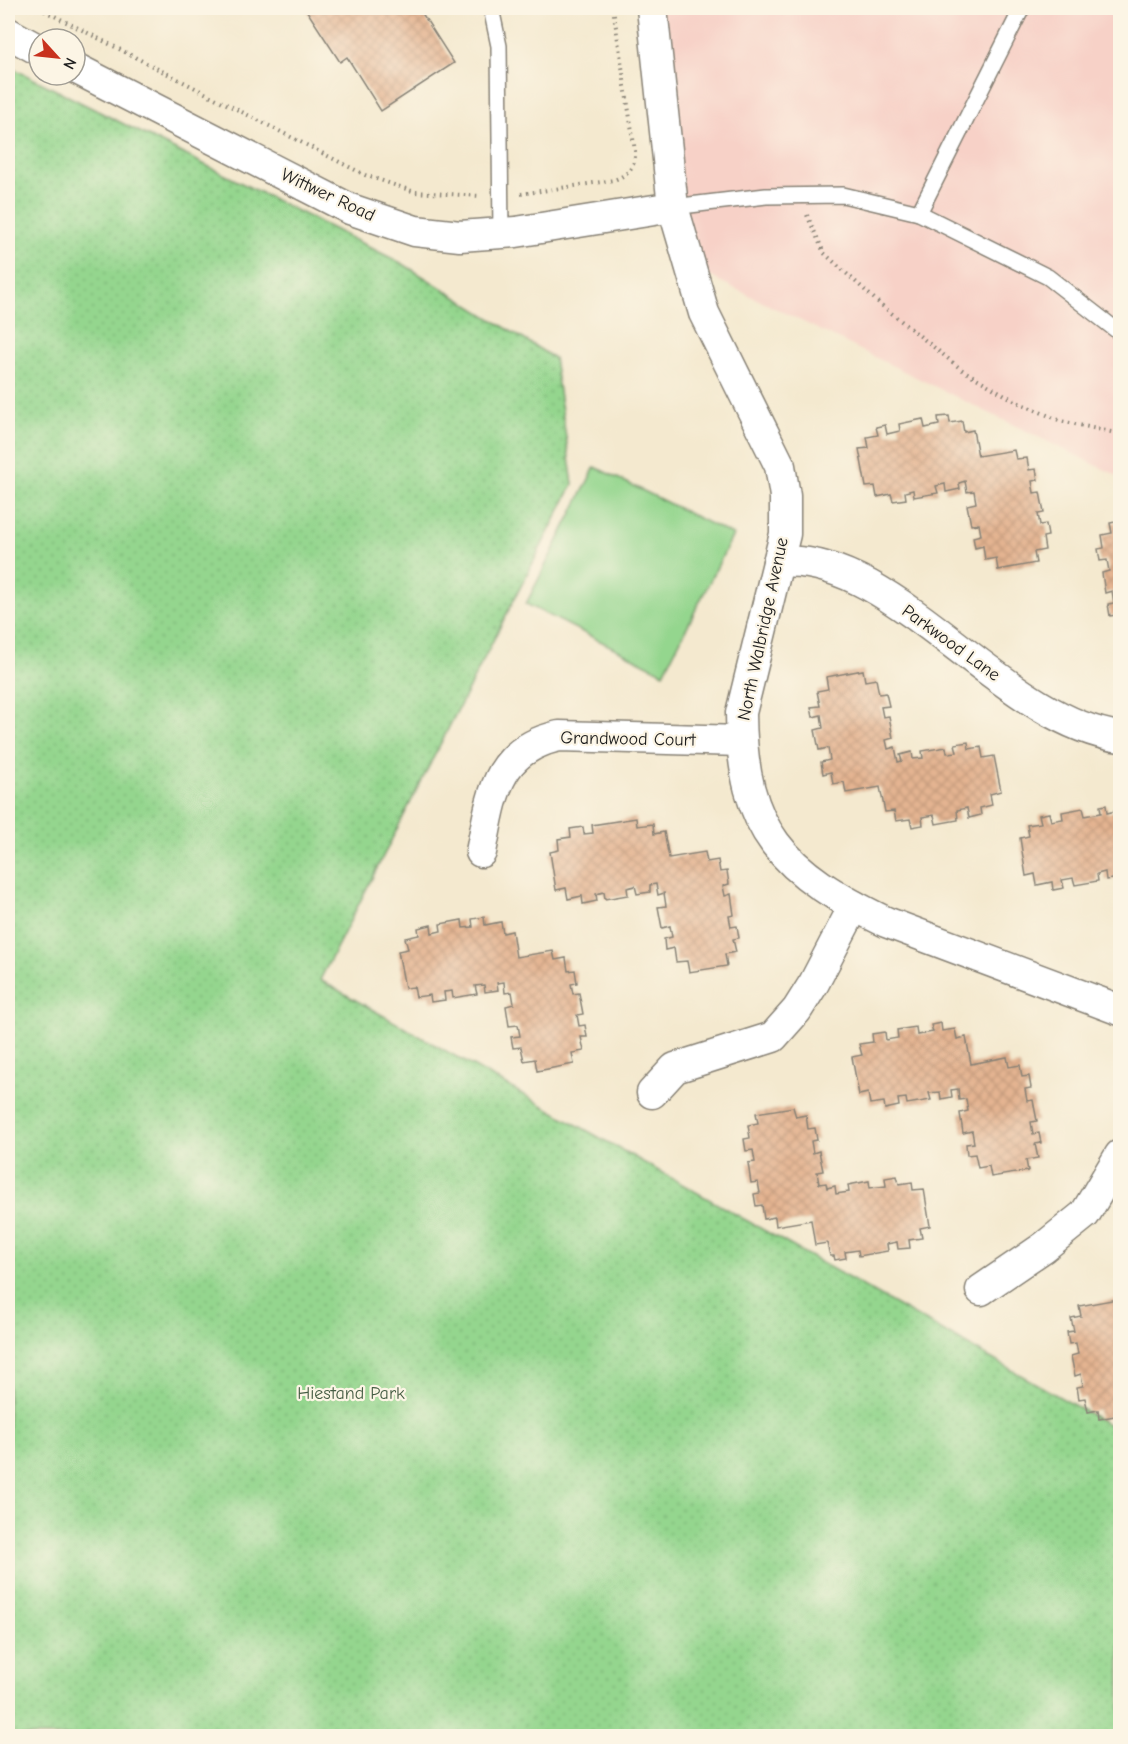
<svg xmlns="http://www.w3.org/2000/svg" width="1128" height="1744" font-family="'Comic Neue',sans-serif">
	<defs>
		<pattern id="grass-dots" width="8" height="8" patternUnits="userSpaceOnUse" patternTransform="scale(1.5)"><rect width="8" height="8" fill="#94d68e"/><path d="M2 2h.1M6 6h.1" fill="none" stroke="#7fb77a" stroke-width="1.8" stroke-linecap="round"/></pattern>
		<pattern id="building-cross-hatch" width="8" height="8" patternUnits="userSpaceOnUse" patternTransform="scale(1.5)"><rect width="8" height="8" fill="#e4b491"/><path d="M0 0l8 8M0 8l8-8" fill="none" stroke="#c39a7c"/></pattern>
	</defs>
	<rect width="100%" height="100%" fill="#fcf5e5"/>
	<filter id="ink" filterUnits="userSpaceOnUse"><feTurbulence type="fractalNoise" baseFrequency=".0167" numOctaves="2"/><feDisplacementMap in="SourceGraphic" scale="12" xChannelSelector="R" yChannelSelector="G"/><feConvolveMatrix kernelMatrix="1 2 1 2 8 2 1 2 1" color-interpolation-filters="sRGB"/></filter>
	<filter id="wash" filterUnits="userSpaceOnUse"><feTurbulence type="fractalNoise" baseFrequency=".008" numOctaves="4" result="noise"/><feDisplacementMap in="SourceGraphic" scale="24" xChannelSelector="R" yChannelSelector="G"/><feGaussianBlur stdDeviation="1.35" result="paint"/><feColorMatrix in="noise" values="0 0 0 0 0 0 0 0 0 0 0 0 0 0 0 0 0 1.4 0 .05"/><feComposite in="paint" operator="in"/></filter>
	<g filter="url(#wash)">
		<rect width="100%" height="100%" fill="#f4e9cf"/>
		<!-- built -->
		<polygon fill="#f7d1c7" points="652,8 1120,8 1120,477 691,267"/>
		<!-- grass -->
		<polygon fill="url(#grass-dots)" stroke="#587955" stroke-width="1.5" points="8,66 403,264 554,358 573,484 320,980 1120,1431 1120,1736 8,1736"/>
		<!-- pitch -->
		<polygon fill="#94d68e" stroke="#587955" stroke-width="1.5" points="595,467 733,535 664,673 526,604"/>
		<g id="blocks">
			<!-- building -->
			<g fill="url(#building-cross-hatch)">
				<polygon points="305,8 424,8 420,10 454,63 381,111 347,57 340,62"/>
				<polygon points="949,416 950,423 962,421 964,432 973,430 978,456 1014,450 1016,459 1027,458 1029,470 1036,469 1038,480 1032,481 1034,493 1040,492 1044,513 1038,514 1040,525 1046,524 1048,536 1043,537 1045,550 1034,552 1036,563 998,570 996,558 985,560 983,546 975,548 973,537 981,535 979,524 971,525 967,505 976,503 974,491 967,492 965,481 959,483 960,489 946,492 945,484 936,486 938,493 914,497 913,490 905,492 906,499 893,501 891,494 877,497 875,486 866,487 859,449 869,448 867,437 878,435 876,427 885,425 887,434 900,431 899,424 923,419 925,428 939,425 938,417"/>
				<polygon points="1120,521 1120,628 1118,629 1116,615 1110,616 1108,604 1114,603 1112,591 1105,593 1102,573 1109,571 1107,560 1100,561 1098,549 1104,548 1102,535 1112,533 1110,523"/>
				<polygon points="863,670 865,681 876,679 879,694 886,693 889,706 881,707 883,717 889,716 893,738 886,740 888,749 895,747 898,762 902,761 900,755 912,752 913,759 923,758 922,751 946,747 947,753 957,752 955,744 968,742 969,749 981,747 983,758 994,756 1001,791 990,794 992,805 980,808 981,815 969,818 967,808 957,810 958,820 936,824 934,815 922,817 923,825 912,827 910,819 896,821 894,811 885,812 880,787 846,793 844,782 833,784 831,772 823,774 821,762 830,760 828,748 819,750 815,730 823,728 821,715 813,717 811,707 820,706 817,691 828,689 826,677"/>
				<polygon points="1106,805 1107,813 1120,810 1120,878 1106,880 1105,872 1097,874 1098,881 1075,885 1073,878 1062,880 1064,888 1053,890 1052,882 1037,885 1035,874 1026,876 1020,838 1029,836 1027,825 1041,823 1039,815 1049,813 1051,821 1063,819 1062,812 1083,808 1085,816 1101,813 1100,806"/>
				<polygon points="636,818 637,826 653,824 654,834 664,832 669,858 705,852 707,862 718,860 720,872 727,871 729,884 723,886 725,896 731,894 734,915 729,916 731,927 737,926 739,938 733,939 736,952 725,954 727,966 689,972 687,961 676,962 674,948 665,950 664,939 672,937 670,926 662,928 658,907 666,906 664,893 658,895 656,884 650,885 650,892 637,894 635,886 627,888 628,895 605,899 604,892 596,894 597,901 583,904 582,896 568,899 566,888 556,890 550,852 559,850 558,839 571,837 570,829 583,827 584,834 593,833 592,825"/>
				<polygon points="484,917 485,925 501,922 503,933 512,931 516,957 553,951 555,960 566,958 568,971 575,970 577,983 571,984 573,994 579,993 583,1014 577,1015 579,1026 585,1025 587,1037 581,1037 584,1051 572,1053 574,1064 537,1071 535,1059 524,1061 521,1047 513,1048 511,1037 520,1036 518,1025 509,1026 506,1006 514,1004 512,992 505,993 504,982 497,983 498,990 485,992 484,985 475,986 477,994 453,998 452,991 444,992 445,1000 431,1002 430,995 416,997 414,987 405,988 398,951 408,949 405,938 419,935 418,928 431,925 432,933 441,931 440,924 462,920 463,928 473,927 472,919"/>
				<polygon points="941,1023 942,1031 955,1029 957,1039 966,1037 971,1064 1007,1057 1009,1067 1020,1065 1022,1077 1029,1076 1031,1088 1025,1089 1027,1101 1033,1100 1037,1121 1031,1122 1033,1134 1039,1133 1041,1143 1035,1144 1038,1158 1026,1160 1028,1171 991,1177 989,1166 978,1168 975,1154 967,1155 966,1144 974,1143 972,1131 963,1133 960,1113 968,1111 966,1099 959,1100 958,1089 951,1090 952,1097 941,1099 940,1092 929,1093 931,1100 907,1104 906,1098 898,1099 899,1106 885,1109 884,1102 870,1104 868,1093 859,1095 852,1057 862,1055 859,1044 873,1042 872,1034 885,1032 886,1040 898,1038 897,1030 916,1027 917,1035 933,1032 931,1025"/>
				<polygon points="793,1107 796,1117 806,1115 808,1129 815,1128 817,1140 811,1141 813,1153 819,1151 823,1171 817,1172 819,1184 826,1183 827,1188 835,1186 836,1194 849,1192 848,1185 869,1181 870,1188 886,1186 885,1178 897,1176 899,1184 912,1182 913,1190 924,1189 930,1226 920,1228 922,1238 909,1240 910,1248 898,1249 897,1242 887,1244 888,1251 859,1256 858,1250 845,1252 846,1258 835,1260 834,1256 830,1256 827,1243 815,1245 811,1220 776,1226 775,1217 764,1219 762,1205 756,1206 754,1194 760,1193 758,1182 751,1183 748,1163 755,1162 753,1150 746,1151 744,1139 750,1138 748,1125 758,1123 756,1113"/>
				<polygon points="1117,1299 1120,1309 1120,1415 1099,1419 1098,1410 1088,1412 1085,1398 1079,1399 1077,1387 1083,1386 1081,1374 1075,1376 1071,1356 1078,1354 1076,1343 1069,1344 1067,1332 1074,1331 1071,1318 1081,1316 1079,1306"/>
			</g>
		</g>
	</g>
	<g filter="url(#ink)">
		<use href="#blocks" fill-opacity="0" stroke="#888276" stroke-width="1.5"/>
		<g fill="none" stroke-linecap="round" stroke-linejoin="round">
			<!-- service casing -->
			<g stroke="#888276" stroke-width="18">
				<g id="service">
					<polyline points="491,8 499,46 501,234"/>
					<polyline points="673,207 766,196 843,195 919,213 1048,277 1120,333"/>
					<polyline points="919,213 1022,8"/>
				</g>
			</g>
			<!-- minor casing -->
			<g stroke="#888276" stroke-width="33">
				<g id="minor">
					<path d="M652,8L673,207L704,313L780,466L785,496V534L741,713C742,832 783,872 886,922L1120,1010"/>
					<polyline points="8,33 39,50"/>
					<polyline points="75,68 350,209 415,231 460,236 516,232 673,207"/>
					<path d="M778,562C892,550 1000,720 1120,737"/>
					<path d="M481,852C492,797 495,750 559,736L741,741"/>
					<polyline points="652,1093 675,1068 773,1037 797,1010 814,983 854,906"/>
					<polyline points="981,1290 1044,1247 1085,1214 1120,1155"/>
				</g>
			</g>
			<!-- path -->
			<g stroke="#888276" stroke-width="4" stroke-dasharray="1.5 4.5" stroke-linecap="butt">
				<polyline points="39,8 365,175 415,192 480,196"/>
				<path d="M521,194L614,180C628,175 636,166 635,151L613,8"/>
				<polyline points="807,215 824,253 880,304 961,369 1017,402 1061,421 1120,434"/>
			</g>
			<!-- service -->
			<use href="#service" stroke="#fff" stroke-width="15"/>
			<!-- minor -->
			<use href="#minor" stroke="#fff" stroke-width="30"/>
		</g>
	</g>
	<g text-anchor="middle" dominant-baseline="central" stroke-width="4.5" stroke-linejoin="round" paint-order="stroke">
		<!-- street labels -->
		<g font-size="18" fill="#1c1c1c" stroke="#fcf5e5">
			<text transform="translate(328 195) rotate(25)">Wittwer Road</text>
			<text transform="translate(763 629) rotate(-78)">North Walbridge Avenue</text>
			<text transform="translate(951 643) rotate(36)">Parkwood Lane</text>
			<text transform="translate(628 739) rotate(1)">Grandwood Court</text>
		</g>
		<!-- park labels -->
		<g font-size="18" fill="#465d44" stroke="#fcf5e5">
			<text x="351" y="1393">Hiestand Park</text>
		</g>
	</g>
	<!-- margin -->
	<rect width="1128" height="1744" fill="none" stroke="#fcf5e5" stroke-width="30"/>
	<!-- north arrow -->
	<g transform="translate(57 57) rotate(117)"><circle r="28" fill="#fcf5e5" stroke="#a29e95" stroke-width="1.5"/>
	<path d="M0-4.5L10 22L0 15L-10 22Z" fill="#c8321e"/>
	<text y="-9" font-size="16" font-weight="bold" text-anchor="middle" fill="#1c1c1c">N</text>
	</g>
</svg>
